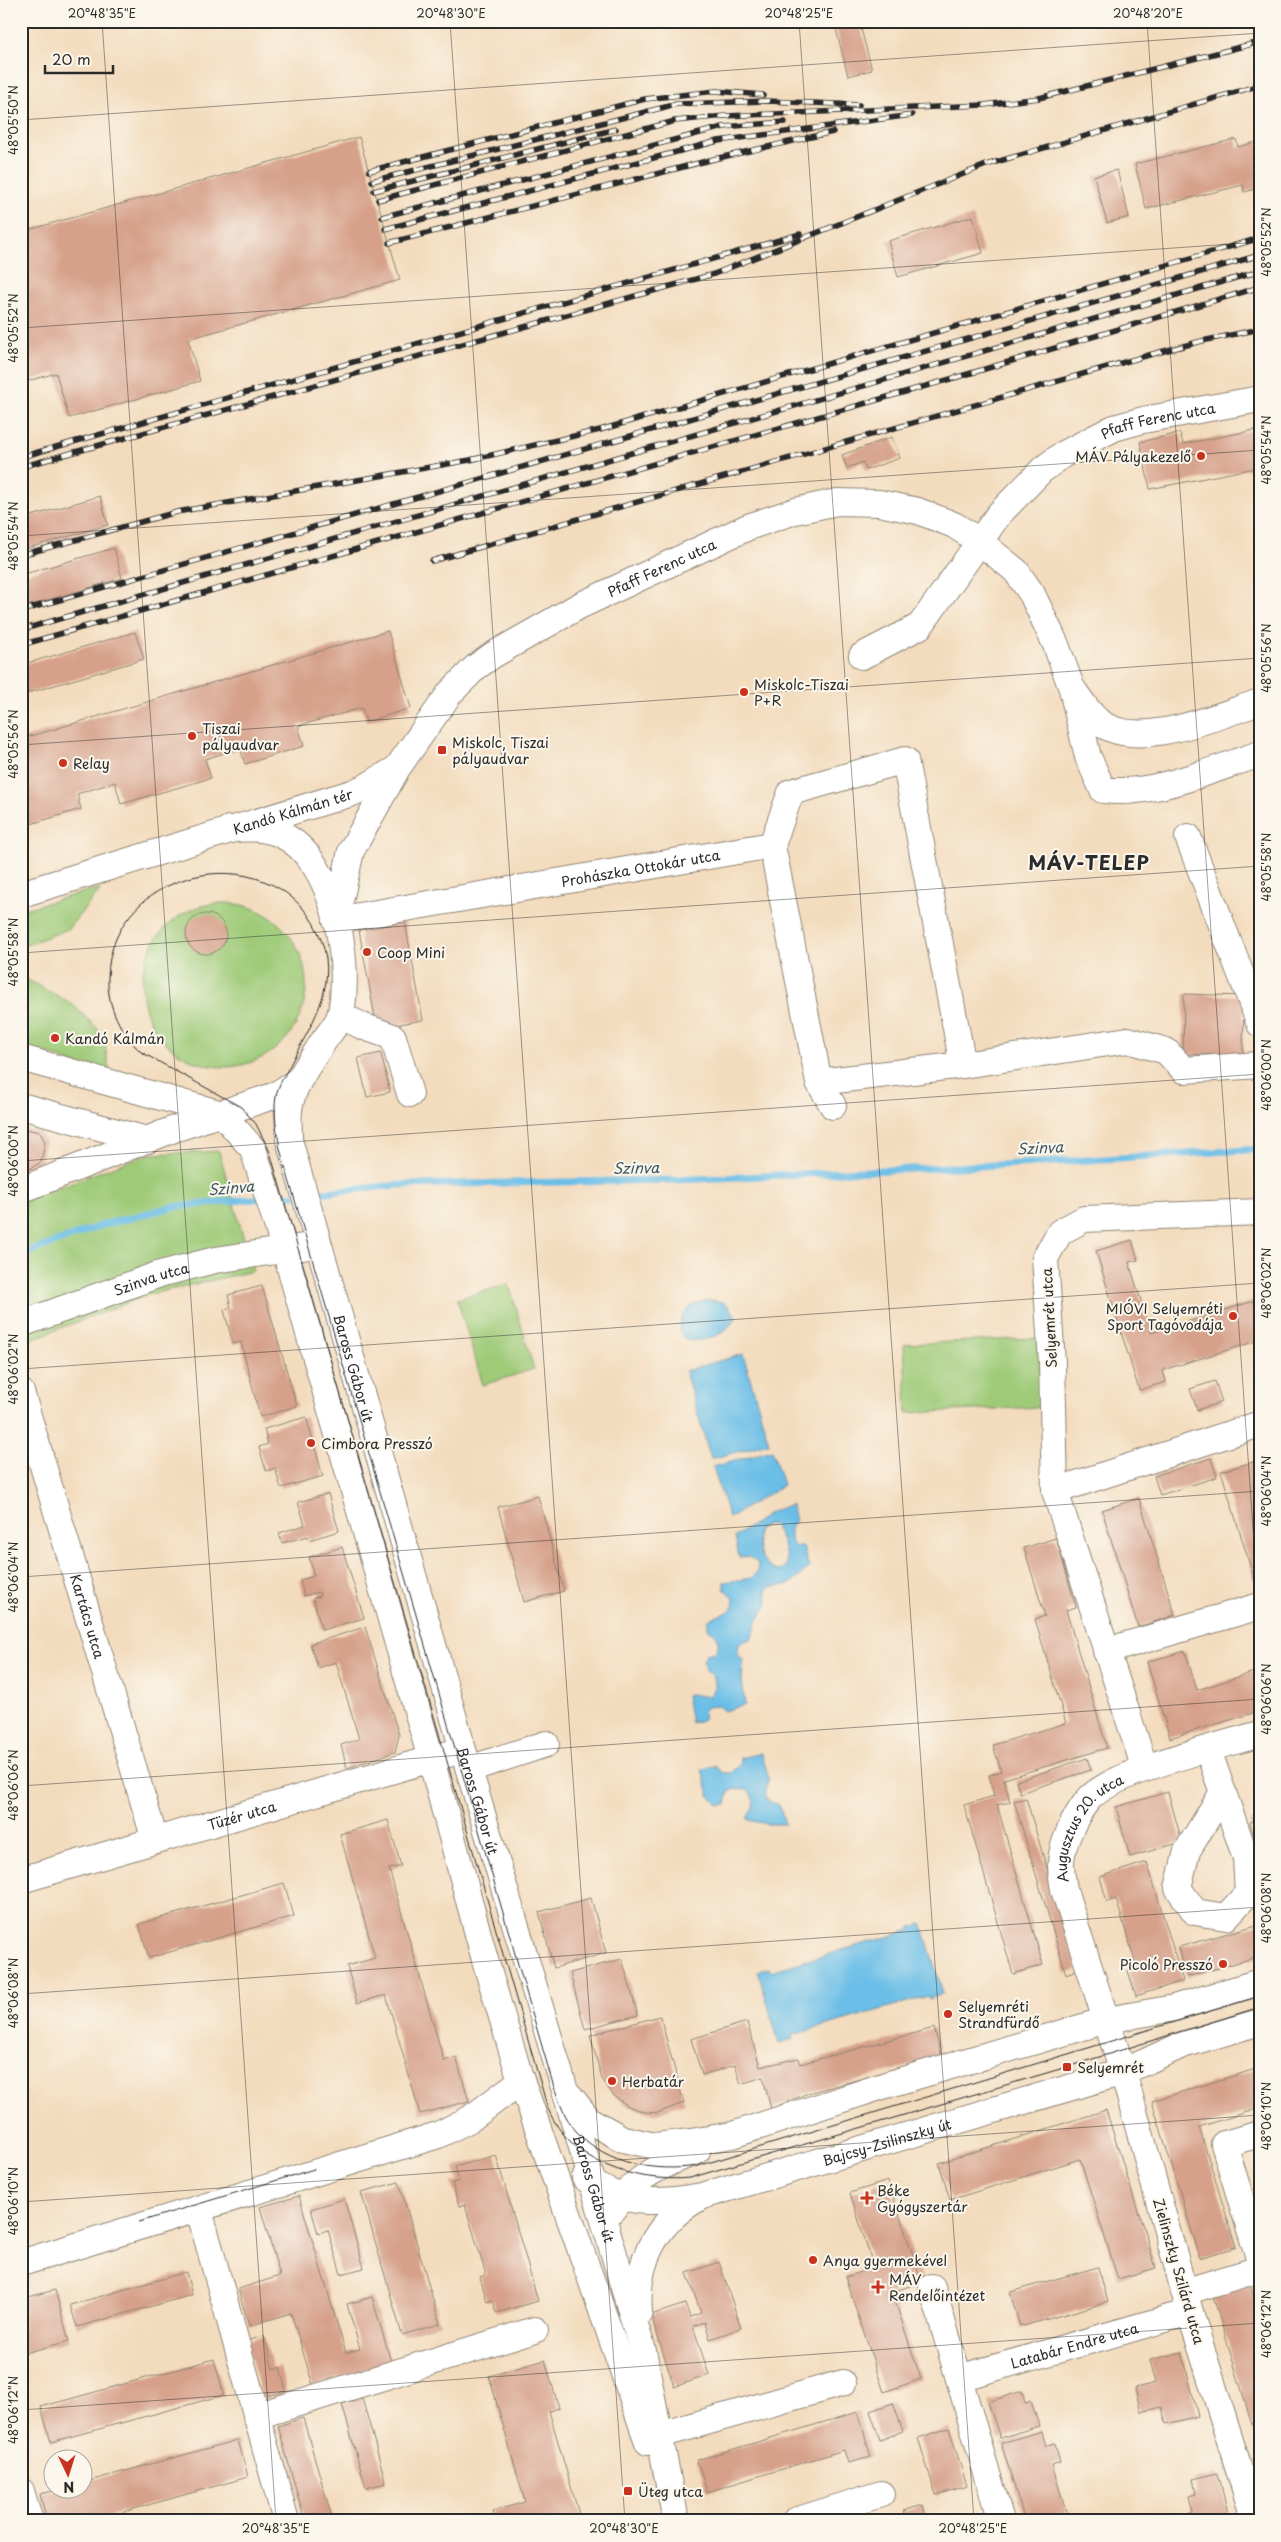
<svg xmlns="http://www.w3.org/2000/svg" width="1281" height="2542" font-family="'Playpen Sans',sans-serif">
	<rect width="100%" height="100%" fill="#fbf7ec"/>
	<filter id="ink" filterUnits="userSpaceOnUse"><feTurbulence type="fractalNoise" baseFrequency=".02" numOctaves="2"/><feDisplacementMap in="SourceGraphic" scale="10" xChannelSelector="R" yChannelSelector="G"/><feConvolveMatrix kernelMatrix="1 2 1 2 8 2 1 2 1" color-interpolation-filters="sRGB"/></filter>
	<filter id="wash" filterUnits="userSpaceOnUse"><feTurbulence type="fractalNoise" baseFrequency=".0096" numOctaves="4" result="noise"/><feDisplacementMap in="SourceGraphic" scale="20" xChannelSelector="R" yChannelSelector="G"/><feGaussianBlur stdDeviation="1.12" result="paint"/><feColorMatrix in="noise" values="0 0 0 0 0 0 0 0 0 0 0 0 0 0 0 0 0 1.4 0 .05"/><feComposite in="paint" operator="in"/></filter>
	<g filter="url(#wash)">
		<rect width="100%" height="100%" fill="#f3dcbe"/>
		<!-- green -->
		<g fill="#9fcb79" stroke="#657b52">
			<polygon points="95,889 100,890 68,929 21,947 21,910"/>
			<circle cx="224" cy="985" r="82"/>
			<polygon points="24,978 71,1003 103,1034 110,1073 81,1066 21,1044 21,979"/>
			<polygon points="219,1151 253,1271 151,1294 21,1343 21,1201 148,1154"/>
			<polygon points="509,1284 534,1369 483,1385 457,1299"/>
			<polygon points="1039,1338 1042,1407 907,1413 904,1344"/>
		</g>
		<!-- water -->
		<g fill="#6bbee7" stroke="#4b7489" fill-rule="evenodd">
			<path d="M708,1300C725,1302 728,1302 736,1318C723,1336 709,1342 686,1340L679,1331C681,1311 689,1305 708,1300Z"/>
			<polygon points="743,1354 769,1443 711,1459 685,1371"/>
			<polygon points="772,1450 783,1485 729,1518 713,1467"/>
			<path d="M791,1504L795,1521L790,1528V1540L795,1547H803L809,1568C803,1572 793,1584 787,1585C773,1587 763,1583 768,1604L758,1620L751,1639L741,1642L738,1647V1655L743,1659L742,1681L745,1705L724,1711L718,1706L706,1707L703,1713L704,1719L691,1723L686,1695C695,1693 700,1697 709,1696C716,1689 717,1683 712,1673L705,1670L703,1661L706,1654L715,1652C721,1642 719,1634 708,1629V1621C718,1612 734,1617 734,1599L724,1589V1582L752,1578L757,1572L758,1564C752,1557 748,1556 739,1557L735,1537L771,1512ZM772,1524C780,1532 789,1556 785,1567L780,1571C762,1571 754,1543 759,1528Z"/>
			<path d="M761,1753C763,1760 767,1769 768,1777C770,1786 756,1803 779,1804L785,1824H767L748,1820V1816C755,1806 756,1800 748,1790L735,1789L729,1792L726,1804L718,1805L709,1795L702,1769L715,1766L723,1773H731L740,1765V1758Z"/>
			<polygon points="922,1924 943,1994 929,1999 928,1996 793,2035 794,2039 779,2043 758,1971 769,1968 771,1971 911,1930 911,1927"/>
		</g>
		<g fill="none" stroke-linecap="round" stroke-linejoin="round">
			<!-- stream -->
			<g stroke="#6bbee7" stroke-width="7">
				<polyline points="274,1197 400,1185 675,1180 1040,1163 1260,1149"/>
				<polyline points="21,1255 103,1225 172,1207 263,1198"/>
			</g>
		</g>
		<g id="blocks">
			<!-- building -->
			<g fill="#d6a08a">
				<polygon points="834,21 859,21 872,70 848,76"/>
				<polygon points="359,137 400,280 188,339 200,381 69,418 56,373 21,383 21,232"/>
				<polygon points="1236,139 1238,147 1260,141 1260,188 1244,192 1243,185 1146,209 1135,164"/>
				<polygon points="1117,170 1129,217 1107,223 1094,176"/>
				<polygon points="973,216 983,253 898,277 888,241"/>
				<polygon points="1260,429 1260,467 1150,489 1140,442 1180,433 1183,444"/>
				<polygon points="892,437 900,458 866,470 863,462 847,468 842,455"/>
				<polygon points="100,496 108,525 21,550 21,519"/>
				<polygon points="114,548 122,578 21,608 21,575"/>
				<polygon points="388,631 411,708 366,722 362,708 298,726 304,746 245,764 240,748 205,759 211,778 121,804 115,782 77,794 81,809 24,826 21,817 21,739"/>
				<polygon points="135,632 144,659 21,695 21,665"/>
				<circle cx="206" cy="934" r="20"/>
				<polygon points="405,922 423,1020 377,1028 359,930"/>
				<polygon points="1184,994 1244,996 1243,1055 1183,1054"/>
				<polygon points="381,1053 390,1092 367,1097 358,1058"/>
				<polygon points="21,1128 40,1132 45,1142 41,1162 30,1169 21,1167"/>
				<polygon points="1132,1240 1138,1260 1129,1262 1151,1333 1260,1299 1260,1340 1163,1370 1166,1382 1139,1390 1096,1251"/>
				<polygon points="262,1286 297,1406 260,1417 241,1342 233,1344 224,1310 231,1308 228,1295"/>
				<polygon points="1215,1381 1222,1402 1197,1410 1190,1389"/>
				<polygon points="306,1417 323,1476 281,1488 275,1468 266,1471 259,1447 268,1444 264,1429"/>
				<polygon points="1211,1458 1217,1477 1160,1495 1154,1476"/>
				<polygon points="1257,1461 1260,1469 1258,1591 1221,1471"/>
				<polygon points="328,1494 339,1531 309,1540 308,1536 282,1543 279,1533 305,1525 298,1502"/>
				<polygon points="538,1496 564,1591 524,1602 498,1507"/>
				<polygon points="1139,1498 1175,1615 1138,1627 1102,1510"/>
				<polygon points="1056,1538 1076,1607 1066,1610 1107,1748 1004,1779 1010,1802 997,1805 1043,1965 1013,1974 964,1805 994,1796 989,1775 1001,1771 993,1745 1066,1723 1035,1619 1045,1616 1024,1548"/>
				<polygon points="342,1547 364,1618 322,1630 313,1598 320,1596 319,1592 304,1596 300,1580 314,1576 309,1557"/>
				<polygon points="365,1627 399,1735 395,1752 347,1768 341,1745 359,1739 336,1662 318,1668 310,1644"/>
				<polygon points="1185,1651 1197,1690 1260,1670 1260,1711 1170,1738 1147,1662"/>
				<polygon points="1087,1758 1091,1770 1020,1793 1016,1781"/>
				<polygon points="1168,1792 1182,1842 1130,1857 1116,1807"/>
				<polygon points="1026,1798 1077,1970 1066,1974 1014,1801"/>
				<polygon points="1260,1819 1260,1846 1257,1847 1250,1822"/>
				<polygon points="388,1820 401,1866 389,1869 444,2061 456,2057 469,2101 420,2114 386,1995 357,2003 347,1966 375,1958 340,1834"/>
				<polygon points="1147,1862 1183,1981 1136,1996 1128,1971 1137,1968 1116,1899 1107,1902 1100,1877"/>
				<polygon points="284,1883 294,1916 149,1958 139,1924"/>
				<polygon points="591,1898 606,1953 554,1968 539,1912"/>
				<polygon points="1260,1924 1260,1956 1187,1977 1179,1947"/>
				<polygon points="622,1959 638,2015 585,2029 570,1973"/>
				<polygon points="660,2016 684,2103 657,2113 645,2112 628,2106 613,2095 602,2079 590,2035"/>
				<polygon points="747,2022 760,2067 799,2058 800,2064 934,2028 942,2057 808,2093 771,2109 763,2077 741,2084 735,2065 702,2075 691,2039"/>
				<polygon points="1259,2068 1260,2108 1199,2127 1236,2247 1200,2258 1152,2101"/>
				<polygon points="1106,2110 1156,2268 1118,2279 1080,2159 950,2200 939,2163"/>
				<polygon points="496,2155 538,2301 496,2313 493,2300 487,2302 480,2277 486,2275 465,2205 459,2206 452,2183 459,2181 455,2167"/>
				<polygon points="888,2181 922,2282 892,2292 921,2379 884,2392 845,2277 874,2268 850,2193"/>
				<polygon points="399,2182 440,2324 402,2335 361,2192"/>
				<polygon points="299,2196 346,2353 360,2349 347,2304 372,2297 391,2362 313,2385 291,2313 249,2326 238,2289 280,2276 260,2207"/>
				<polygon points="344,2199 364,2268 341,2274 328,2230 318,2233 311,2209"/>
				<polygon points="719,2262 741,2328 710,2339 705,2322 693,2326 709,2375 674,2387 651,2315 685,2304 690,2317 701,2313 687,2273"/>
				<polygon points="1098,2267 1108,2302 1020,2327 1010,2292"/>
				<polygon points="186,2272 192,2295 77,2327 70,2305"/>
				<polygon points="1250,2285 1260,2316 1259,2447 1213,2296"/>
				<polygon points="55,2290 69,2341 21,2354 21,2299"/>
				<polygon points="264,2336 273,2369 280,2367 286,2391 262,2397 246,2341"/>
				<polygon points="1182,2352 1198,2416 1166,2424 1162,2407 1141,2412 1135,2388 1156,2383 1150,2360"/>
				<polygon points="214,2359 224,2395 51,2442 41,2407"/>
				<polygon points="545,2360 559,2408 549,2411 581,2521 496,2521 493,2511 525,2502 489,2376"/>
				<polygon points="1022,2391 1025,2403 1031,2401 1039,2426 1000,2438 988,2402"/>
				<polygon points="362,2398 386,2483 366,2488 342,2404"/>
				<polygon points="893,2403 903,2431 880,2440 870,2411"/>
				<polygon points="858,2412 871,2457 848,2463 844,2450 707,2492 697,2460"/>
				<polygon points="303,2418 333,2521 305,2521 278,2426"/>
				<polygon points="949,2428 967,2486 936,2495 918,2438"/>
				<polygon points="1042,2431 1046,2446 1055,2443 1060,2462 1052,2465 1067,2514 1047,2521 1025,2521 1001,2443"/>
				<polygon points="238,2440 248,2477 91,2521 47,2521 40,2494 58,2490 82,2490 82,2483"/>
				<polygon points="1218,2473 1230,2521 1167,2521 1193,2513 1189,2496 1196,2494 1193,2479"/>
				<polygon points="923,2505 927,2521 906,2521 903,2511"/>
			</g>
		</g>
	</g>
	<g filter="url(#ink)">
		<use href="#blocks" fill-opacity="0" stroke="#8f8474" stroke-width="1"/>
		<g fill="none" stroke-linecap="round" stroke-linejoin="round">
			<!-- minor casing -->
			<g stroke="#8f8474" stroke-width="28">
				<g id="minor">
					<path id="s1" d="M862,656L920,626L999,514L1042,470L1062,455L1114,428L1143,420L1260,399"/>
					<path d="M1074,691C1081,701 1089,713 1098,721C1136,753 1218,715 1260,702"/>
					<path id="s2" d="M229,829C247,828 265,827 282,835C335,860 351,961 341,1013C339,1023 328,1034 323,1042C310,1063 292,1085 289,1110C288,1120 289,1130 289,1140L463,1750L643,2351L676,2521"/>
					<polyline points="1188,837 1260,1024"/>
					<polyline points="772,845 819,1082 833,1106"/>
					<path id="s3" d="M21,894L352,793L366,787L396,769"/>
					<path id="s4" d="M336,919L351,851L398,767L450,693L476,667L493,655L579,606L748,527L795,511L837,502L879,503L918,511L954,525L979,541L1016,571L1032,594L1056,645L1072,689L1088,757L1103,790C1152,797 1213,769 1260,754"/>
					<path id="s5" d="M336,920L772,845L791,792L905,760L963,1065"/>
					<polyline points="340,1015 362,1026 393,1037 410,1094"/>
					<polyline points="21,1058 222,1114"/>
					<polyline points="819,1082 963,1065 1128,1040 1166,1051 1184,1070 1260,1065"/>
					<polyline points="21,1106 147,1140"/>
					<polyline points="222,1114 253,1149 285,1250 431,1759 485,1960 519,2074 648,2442"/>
					<polyline points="21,1190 174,1129 276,1095 299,1080"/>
					<path id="s6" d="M21,1324L160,1274L215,1260L303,1247"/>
					<path id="s7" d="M21,1392L155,1840"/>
					<polyline points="1055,1491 1260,1424"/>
					<polyline points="1106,1651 1260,1606"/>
					<polyline points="1208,1750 1246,1858 1248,1893 1226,1917 1195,1912 1178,1888 1187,1851 1223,1792"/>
					<polyline points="469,1769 546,1744"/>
					<polyline points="1145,1769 1055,1491 1052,1363 1045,1258 1060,1232 1084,1219 1260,1212"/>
					<path id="s8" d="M21,1880L448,1754"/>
					<polyline points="570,2096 589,2120 623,2139 655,2146 691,2142 732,2135 886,2085 1107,2020 1174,2008 1260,1982"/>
					<polyline points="1260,2134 1224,2144 1260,2262"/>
					<path id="s9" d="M585,2178C624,2206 657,2204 702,2196L1123,2072L1182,2045L1260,2022"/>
					<path d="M614,2209C636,2175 661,2166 697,2151"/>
					<polyline points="199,2210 286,2521"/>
					<polyline points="21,2263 438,2135 470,2119 521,2081"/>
					<polyline points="932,2287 1001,2521"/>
					<polyline points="1184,2292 1260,2269"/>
					<path d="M639,2312C635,2264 655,2223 697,2199"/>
					<path id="s10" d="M959,2378L1190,2312"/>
					<polyline points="256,2416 535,2330"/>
					<polyline points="660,2435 843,2383"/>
					<polyline points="21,2491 30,2521"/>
					<polyline points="795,2521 881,2494"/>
					<path id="s11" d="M1255,2521L1190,2312L1123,2072L1064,1890C1063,1882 1061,1873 1061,1864C1061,1845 1075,1816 1087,1801C1111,1771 1220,1746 1260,1734"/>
				</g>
			</g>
			<!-- minor -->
			<use href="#minor" stroke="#fff" stroke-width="26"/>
			<!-- tram -->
			<g stroke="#2b2b2b" stroke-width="1">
				<path d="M1260,1996L698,2166C655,2172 608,2165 577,2132C564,2118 559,2101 553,2084L280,1149C277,1131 273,1114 276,1096C278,1085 285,1075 290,1065C310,1026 338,988 322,942C283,831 109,863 108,978C107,1007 121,1033 141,1052L241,1107L256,1124L270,1152L548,2109C571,2163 635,2183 690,2178L1067,2067L1260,2007"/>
				<polyline points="139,2222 314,2169"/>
			</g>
			<!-- rail casing -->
			<g stroke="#2b2b2b" stroke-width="5.5">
				<g id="rail">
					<polyline points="369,171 645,99 716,91 763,95"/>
					<polyline points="372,181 677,104 767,101 859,105"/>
					<polyline points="374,191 616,129"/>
					<polyline points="378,200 675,121 725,116 984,105 1039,98 1260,42"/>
					<polyline points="382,217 723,127 785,122"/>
					<polyline points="385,229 718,141 912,115"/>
					<polyline points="389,243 714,159 833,132"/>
					<polyline points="21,457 800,234"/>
					<polyline points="21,467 714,274 986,165 1260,85"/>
					<polyline points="21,555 177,512 470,460 600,430 1260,238"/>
					<polyline points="432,561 1149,355 1202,341 1260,329"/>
					<polyline points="21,611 1260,255"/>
					<polyline points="21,630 1260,271"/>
					<polyline points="21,645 968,374 1260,287"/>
				</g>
			</g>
			<!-- rail -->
			<use href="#rail" stroke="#fbf7ec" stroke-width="4" stroke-dasharray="11" stroke-linecap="butt"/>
		</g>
	</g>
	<!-- ticks -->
	<path fill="none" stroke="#2b2b2b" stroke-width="1" stroke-opacity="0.45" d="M102,21L276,2521M450,21L625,2521M799,21L974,2521M1147,21L1260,1628M21,120L1260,33M21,328L1260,242M21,536L1260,450M21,745L1260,658M21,953L1260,866M21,1161L1260,1074M21,1369L1260,1283M21,1577L1260,1491M21,1786L1260,1699M21,1994L1260,1907M21,2202L1260,2115M21,2410L1260,2323"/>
	<!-- markers -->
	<g fill="#c8321e" stroke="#fbf7ec" stroke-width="2">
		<circle cx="1201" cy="456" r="5"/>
		<circle cx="744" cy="692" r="5"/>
		<circle cx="192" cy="736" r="5"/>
		<rect x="437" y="745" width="10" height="10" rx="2.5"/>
		<circle cx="63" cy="763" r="5"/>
		<circle cx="367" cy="952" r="5"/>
		<circle cx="55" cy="1038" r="5"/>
		<circle cx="1233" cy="1316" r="5"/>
		<circle cx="311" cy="1443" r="5"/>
		<circle cx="1223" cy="1964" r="5"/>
		<circle cx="948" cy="2014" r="5"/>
		<rect x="1062" y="2062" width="10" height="10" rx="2.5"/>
		<circle cx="612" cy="2081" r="5"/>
		<path d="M864.5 2190.5h5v5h5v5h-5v5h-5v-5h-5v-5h5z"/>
		<circle cx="813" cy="2260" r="5"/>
		<path d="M875.5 2279.5h5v5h5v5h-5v5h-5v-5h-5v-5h5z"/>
		<rect x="623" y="2486" width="10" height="10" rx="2.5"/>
	</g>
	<g text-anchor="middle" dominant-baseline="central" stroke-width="4" stroke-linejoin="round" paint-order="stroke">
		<!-- street labels -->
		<g font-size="14" fill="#2b2b2b" stroke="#fbf7ec">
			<text stroke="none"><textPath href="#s1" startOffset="392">Pfaff Ferenc utca</textPath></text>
			<text stroke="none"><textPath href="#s4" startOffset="504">Pfaff Ferenc utca</textPath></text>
			<text stroke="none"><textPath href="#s3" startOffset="284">Kandó Kálmán tér</textPath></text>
			<text stroke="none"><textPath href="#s5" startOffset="309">Prohászka Ottokár utca</textPath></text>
			<text stroke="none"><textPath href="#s6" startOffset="138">Szinva utca</textPath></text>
			<text transform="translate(1049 1318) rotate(-93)">Selyemrét utca</text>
			<text stroke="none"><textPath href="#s2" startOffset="630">Baross Gábor út</textPath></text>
			<text stroke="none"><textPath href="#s7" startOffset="234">Kartács utca</textPath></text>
			<text stroke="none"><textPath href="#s2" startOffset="1080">Baross Gábor út</textPath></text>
			<text stroke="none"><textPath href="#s8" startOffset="230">Tüzér utca</textPath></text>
			<text stroke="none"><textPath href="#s11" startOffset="732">Augusztus 20. utca</textPath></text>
			<text stroke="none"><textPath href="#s9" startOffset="315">Bajcsy-Zsilinszky út</textPath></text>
			<text stroke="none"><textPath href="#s2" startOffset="1485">Baross Gábor út</textPath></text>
			<text transform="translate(1179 2271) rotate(74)">Zielinszky Szilárd utca</text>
			<text stroke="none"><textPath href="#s10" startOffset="120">Latabár Endre utca</textPath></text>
		</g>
		<!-- poi labels -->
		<g font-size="14" fill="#2b2b2b" stroke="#fbf7ec" text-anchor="start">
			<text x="1191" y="456" text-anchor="end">MÁV Pályakezelő</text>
			<text x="754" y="684">Miskolc-Tiszai<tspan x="754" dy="16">P+R</tspan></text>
			<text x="202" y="728">Tiszai<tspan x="202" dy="16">pályaudvar</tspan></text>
			<text x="452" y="742">Miskolc, Tiszai<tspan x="452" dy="16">pályaudvar</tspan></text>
			<text x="73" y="763">Relay</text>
			<text x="377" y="952">Coop Mini</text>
			<text x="65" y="1038">Kandó Kálmán</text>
			<text x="1223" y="1308" text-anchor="end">MIÓVI Selyemréti<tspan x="1223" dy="16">Sport Tagóvodája</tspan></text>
			<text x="321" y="1443">Cimbora Presszó</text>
			<text x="1213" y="1964" text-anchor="end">Picoló Presszó</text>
			<text x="958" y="2006">Selyemréti<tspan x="958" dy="16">Strandfürdő</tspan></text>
			<text x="1077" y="2067">Selyemrét</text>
			<text x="622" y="2081">Herbatár</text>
			<text x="877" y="2190">Béke<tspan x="877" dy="16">Gyógyszertár</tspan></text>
			<text x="823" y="2260">Anya gyermekével</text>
			<text x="889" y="2279">MÁV<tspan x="889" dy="16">Rendelőintézet</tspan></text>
			<text x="638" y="2491">Üteg utca</text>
		</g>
		<!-- water labels -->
		<g font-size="15" font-style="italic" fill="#3e5763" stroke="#fbf7ec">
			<text transform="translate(1040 1147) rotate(-3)">Szinva</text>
			<text transform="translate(636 1167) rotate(-1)">Szinva</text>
			<text transform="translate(231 1187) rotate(-5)">Szinva</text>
		</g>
		<!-- district labels -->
		<g font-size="19" font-weight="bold" letter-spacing="1" fill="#2b2b2b" stroke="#fbf7ec">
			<text x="1089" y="862">MÁV-TELEP</text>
		</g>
	</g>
	<!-- margin -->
	<rect width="1281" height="2542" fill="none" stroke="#fbf7ec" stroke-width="55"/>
	<!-- north arrow -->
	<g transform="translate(68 2474) rotate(176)"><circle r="24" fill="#fbf7ec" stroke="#a8a59f"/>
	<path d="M0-4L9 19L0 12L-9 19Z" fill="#c8321e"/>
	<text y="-8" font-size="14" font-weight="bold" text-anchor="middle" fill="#2b2b2b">N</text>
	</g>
	<!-- scale -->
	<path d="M45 65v8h68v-8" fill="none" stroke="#2b2b2b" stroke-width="2.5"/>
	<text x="52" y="65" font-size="15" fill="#2b2b2b" stroke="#fbf7ec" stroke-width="4" paint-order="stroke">20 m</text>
	<rect x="28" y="28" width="1226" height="2486" fill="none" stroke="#2b2b2b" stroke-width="2"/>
	<g font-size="12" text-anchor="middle" fill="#2b2b2b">
		<text x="102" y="18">20°48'35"E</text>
		<text x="451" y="18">20°48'30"E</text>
		<text x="799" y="18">20°48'25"E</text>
		<text x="1148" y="18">20°48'20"E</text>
		<text transform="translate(14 120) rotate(-90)" y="4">48°05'50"N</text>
		<text transform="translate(1267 242) rotate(-90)" y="4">48°05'52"N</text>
		<text transform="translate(14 328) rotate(-90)" y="4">48°05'52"N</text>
		<text transform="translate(1267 450) rotate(-90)" y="4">48°05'54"N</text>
		<text transform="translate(14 536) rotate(-90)" y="4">48°05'54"N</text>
		<text transform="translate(1267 658) rotate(-90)" y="4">48°05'56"N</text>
		<text transform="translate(14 744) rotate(-90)" y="4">48°05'56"N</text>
		<text transform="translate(1267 867) rotate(-90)" y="4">48°05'58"N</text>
		<text transform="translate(14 952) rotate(-90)" y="4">48°05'58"N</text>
		<text transform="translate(1267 1075) rotate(-90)" y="4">48°06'00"N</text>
		<text transform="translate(14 1161) rotate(-90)" y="4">48°06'00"N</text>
		<text transform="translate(1267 1283) rotate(-90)" y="4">48°06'02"N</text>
		<text transform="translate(14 1369) rotate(-90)" y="4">48°06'02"N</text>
		<text transform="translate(1267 1491) rotate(-90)" y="4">48°06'04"N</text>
		<text transform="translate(14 1577) rotate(-90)" y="4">48°06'04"N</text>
		<text transform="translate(1267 1699) rotate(-90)" y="4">48°06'06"N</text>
		<text transform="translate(14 1785) rotate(-90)" y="4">48°06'06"N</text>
		<text transform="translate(1267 1908) rotate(-90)" y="4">48°06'08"N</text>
		<text transform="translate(14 1993) rotate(-90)" y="4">48°06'08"N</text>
		<text transform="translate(1267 2116) rotate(-90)" y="4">48°06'10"N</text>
		<text transform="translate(14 2201) rotate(-90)" y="4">48°06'10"N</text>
		<text transform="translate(1267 2324) rotate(-90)" y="4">48°06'12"N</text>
		<text transform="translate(14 2410) rotate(-90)" y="4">48°06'12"N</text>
		<text x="276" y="2533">20°48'35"E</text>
		<text x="624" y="2533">20°48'30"E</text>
		<text x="973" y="2533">20°48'25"E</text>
	</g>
</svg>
